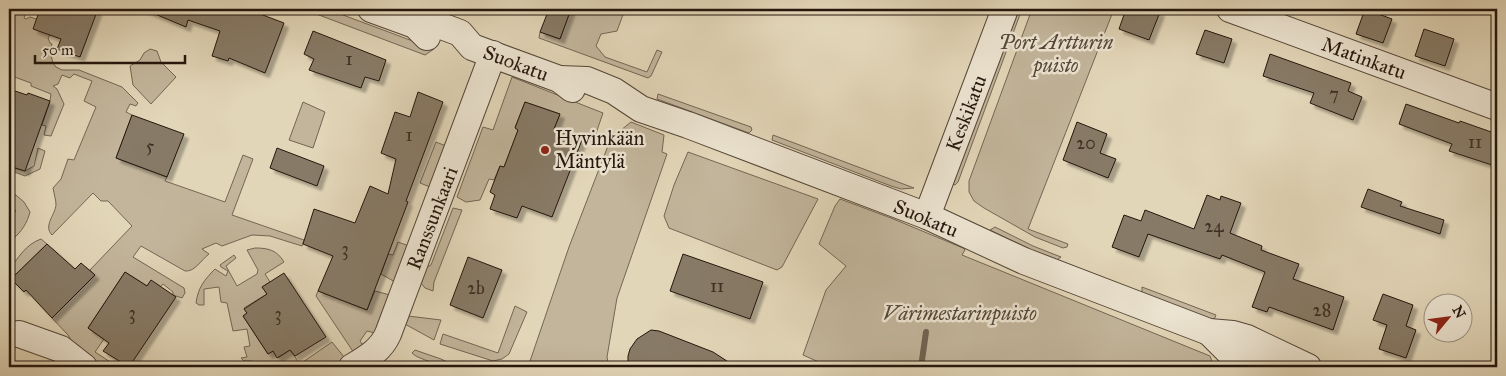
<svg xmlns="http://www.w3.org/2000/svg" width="1506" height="376" font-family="'IM FELL Great Primer',serif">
	<defs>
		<filter id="shadow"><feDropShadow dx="4.5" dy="4.5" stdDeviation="1" flood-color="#0004"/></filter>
	</defs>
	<rect width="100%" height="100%" fill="#e2d6b8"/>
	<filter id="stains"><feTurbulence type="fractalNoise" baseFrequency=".004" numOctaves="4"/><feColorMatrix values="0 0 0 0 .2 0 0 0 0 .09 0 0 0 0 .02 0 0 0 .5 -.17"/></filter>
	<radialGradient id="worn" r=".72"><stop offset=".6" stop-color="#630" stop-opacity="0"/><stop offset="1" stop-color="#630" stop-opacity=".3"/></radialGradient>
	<!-- green -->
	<g fill="#c2b59b" stroke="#736654">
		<path d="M9,9H27L24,18L26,19L30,17L36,19L50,35L48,38L50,43L52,44L50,52L53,63L56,67L62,70H79L122,87L138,103L136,106L130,104L126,112L132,115L116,158L167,177L165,181L225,202L243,155L253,159L232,215L304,240L302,246L270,236L252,235L222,246L216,243L202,249L209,254C201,260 195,272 185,271L141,246L133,257L184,288L185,293L182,298L173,295V292L163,284L160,287L151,281L147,286L125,272L88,328L104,339L95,352L118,367H96L76,349L68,335L52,318L94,275L90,270L132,226L108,201H101L93,193L52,235C43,226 55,215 56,205C56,200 54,194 53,188L61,179L68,159L74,160L96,107L84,101L92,81L74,74L70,78L62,75L58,84L53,86L57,89L64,104L51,136L44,135L46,126L42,125L50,101L51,94L31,86V83L9,75Z"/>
		<polygon points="303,9 327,9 434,49 425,55"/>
		<polygon points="571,9 625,9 617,31 601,34 596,46 605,57 647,72 657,50 662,52 651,76 648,78 539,38 540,32 560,39"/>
		<polygon points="1016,9 1022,9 958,182 955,185 952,184"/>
		<polygon points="1032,9 1114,9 1028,229 1068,244 1067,247 1063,248 1035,237 984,208 974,201 969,192 969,181"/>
		<polygon points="150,49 157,51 161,62 176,77 151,104 133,85 130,66 140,60 144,53"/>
		<polygon points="512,77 603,113 593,142 582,140 554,129 560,114 525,102 515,127 518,130 504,167 500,166 494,180 489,179 480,200 466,202 457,197 483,127 493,130"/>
		<polygon points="658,94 751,127 752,130 749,133 657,99"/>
		<polygon points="303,102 325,112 313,148 289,140"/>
		<polygon points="631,122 664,135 662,152 667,154 617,298 607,357 609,367 528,367 569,247 611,138"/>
		<polygon points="773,135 914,188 901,189 891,186 772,140"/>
		<polygon points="436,142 446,146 430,187 420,183"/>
		<polygon points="38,148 45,151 40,169 25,176 9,170 9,166 25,171 34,166"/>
		<polygon points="688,152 818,199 782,267 777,270 669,228 664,216 674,185"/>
		<path d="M10,190L24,202L30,212C27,223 22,231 13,239L9,235V218L16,211L9,203Z"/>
		<polygon points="840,199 891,218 963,248 965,250 962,255 1210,356 1214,367 830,367 803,355 826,290 846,266 819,244 835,206"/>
		<polygon points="453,208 462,210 434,282 433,291 425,288 420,282 425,268 431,265"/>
		<polygon points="995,227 1033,246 1061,257 1054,262 990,230"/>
		<path d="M41,239L47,244L15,275L9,270C18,258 26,244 41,239Z"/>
		<polygon points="398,242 409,246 395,282 381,274 388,254 393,255"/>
		<path d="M255,248C268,248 277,250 284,262L265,274L270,282L262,287L267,294L244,308L247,313L243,316L268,354L273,351L278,358L290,350L300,364L332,342L344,357V363L337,367H253L252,361H244L241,358L247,357L244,347L250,346L247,329L233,331L227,303L221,302L219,287L204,289V305H199L196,303C198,288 204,280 215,269L226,276L228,271L221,267L220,265L234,255L236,258L226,266L237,286L257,274L258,270L247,250Z"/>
		<polygon points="1142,287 1216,315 1214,320 1142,293"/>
		<polygon points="318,291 367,310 375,291 390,295 375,333 367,331 360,341 362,344 365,344 356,356 316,296"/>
		<polygon points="515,306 527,312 509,354 502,359 493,361 440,344 443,334 498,353"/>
		<polygon points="408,316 441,320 434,340 403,323"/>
		<path d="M415,350L441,359L458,367H436C430,359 419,360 412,353Z"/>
	</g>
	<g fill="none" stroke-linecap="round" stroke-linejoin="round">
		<!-- stream -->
		<polyline stroke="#6f6251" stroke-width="6" points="921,367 926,332"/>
	</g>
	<!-- building -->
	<g fill="#877a66" stroke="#24160d" filter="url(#shadow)">
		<polygon points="40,9 98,9 80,57 57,49 61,39 33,29"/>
		<polygon points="143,9 247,9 284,23 265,73 229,58 228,61 212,56 220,31 188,20 186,27"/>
		<polygon points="549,9 571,9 560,39 540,32"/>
		<polygon points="1126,9 1150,9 1160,12 1149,40 1119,29"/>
		<polygon points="1365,9 1392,19 1383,43 1356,34"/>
		<polygon points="1424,29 1454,39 1445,66 1415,56"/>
		<polygon points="1205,30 1232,39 1224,63 1196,54"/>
		<polygon points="313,31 386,60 379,81 365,77 361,88 309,70 314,59 304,54"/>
		<polygon points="1270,54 1351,83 1348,91 1362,97 1353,120 1310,103 1314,93 1263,76"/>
		<polygon points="9,89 27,95 28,93 50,101 25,171 9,166"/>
		<polygon points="418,92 443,102 406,201 408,202 367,310 318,291 333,256 303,244 314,209 355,223 370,186 388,194 396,159 381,153 395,112 410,117"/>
		<polygon points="525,102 560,114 554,129 582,140 552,217 522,206 517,218 490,209 495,195 490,192 500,166 504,167 518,130 515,128"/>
		<polygon points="1406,104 1459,123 1460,121 1497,134 1497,151 1492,165 1449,151 1452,144 1399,124"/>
		<polygon points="132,115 184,134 167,177 116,158"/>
		<polygon points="1077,122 1107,134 1100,153 1116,159 1108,178 1063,160"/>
		<polygon points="277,148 324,166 317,186 270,168"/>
		<polygon points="1368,189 1402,202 1400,206 1444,220 1440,234 1361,207"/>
		<polygon points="1207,195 1220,200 1221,196 1241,203 1230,233 1262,246 1261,250 1299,264 1293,279 1344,297 1333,330 1269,307 1267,312 1252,307 1265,272 1222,255 1220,259 1148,234 1139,257 1112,247 1124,215 1141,221 1145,210 1194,229"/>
		<polygon points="47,244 75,269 81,263 95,275 52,318 26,290 24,292 11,279"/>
		<polygon points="683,254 763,282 750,319 670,291"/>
		<polygon points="468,257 502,270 483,318 450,305"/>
		<polygon points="125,272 147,286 151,280 176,297 129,367 103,351 109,343 88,328"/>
		<polygon points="284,273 326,337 295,356 290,350 277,358 273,351 268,354 243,316 247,313 244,309 267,294 262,287"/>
		<polygon points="1383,294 1413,305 1406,326 1416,330 1406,358 1379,349 1387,325 1373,320"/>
		<polygon points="651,330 659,331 713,352 736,367 628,367 628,356 630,349 637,339"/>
	</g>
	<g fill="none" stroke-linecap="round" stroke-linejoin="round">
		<!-- minor casing -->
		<g stroke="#544638" stroke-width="28">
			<g id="minor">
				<polyline points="371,9 415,25 427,37"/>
				<polyline points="1230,9 1497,107"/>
				<polyline points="415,25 436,24 460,33 472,47 559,79 572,89"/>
				<polyline points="559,79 587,80 614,91 641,109 688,125 927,216 1024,261 1209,332 1233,334 1247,338 1308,367"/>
				<polyline points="927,216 1005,9"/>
				<polyline points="1209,332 1228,351 1254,361 1287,363"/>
				<polyline points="19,334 61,349 84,367"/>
				<path d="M352,367C367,358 381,350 388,334L493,54"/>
			</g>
		</g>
		<!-- minor -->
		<use href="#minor" stroke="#ece4d1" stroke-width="26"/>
	</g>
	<!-- markers -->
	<circle fill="#8f2418" stroke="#ece4d1" stroke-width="2" cx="545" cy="150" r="5"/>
	<g text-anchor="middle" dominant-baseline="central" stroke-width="5" stroke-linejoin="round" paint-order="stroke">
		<!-- number labels -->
		<g font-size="18" fill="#3d2f23">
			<text x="349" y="59">1</text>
			<text x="1334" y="94">7</text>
			<text x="409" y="135">1</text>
			<text x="1475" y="142">11</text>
			<text x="1086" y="143">20</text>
			<text x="150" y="146">5</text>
			<text x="1214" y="226">24</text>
			<text x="345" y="249">3</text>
			<text x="717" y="286">11</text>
			<text x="476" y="288">2b</text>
			<text x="1322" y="310">28</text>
			<text x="132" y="313">3</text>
			<text x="278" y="314">3</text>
		</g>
		<!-- park labels -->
		<g font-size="20" font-style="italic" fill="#534638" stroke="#ece4d1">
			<text x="1056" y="42">Port Artturin<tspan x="1056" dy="23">puisto</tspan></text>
			<text x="960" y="313">Värimestarinpuisto</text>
		</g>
		<!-- street labels -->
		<g font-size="20" fill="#24160d" stroke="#ece4d1">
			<text transform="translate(1364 58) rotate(20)">Matinkatu</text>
			<text transform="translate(516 63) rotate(21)">Suokatu</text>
			<text transform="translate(966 113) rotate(-69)">Keskikatu</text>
			<text transform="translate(432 218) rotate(-69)">Ranssunkaari</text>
			<text transform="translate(926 218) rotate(23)">Suokatu</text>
		</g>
		<!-- poi labels -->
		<g font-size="20" fill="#24160d" stroke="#ece4d1" text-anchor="start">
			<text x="555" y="138">Hyvinkään<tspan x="555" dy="23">Mäntylä</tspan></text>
		</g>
	</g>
	<!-- margin -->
	<rect width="1506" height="376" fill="none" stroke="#e2d6b8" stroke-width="30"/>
	<rect x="10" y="10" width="1486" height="356" fill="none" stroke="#24160d" stroke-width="2.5"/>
	<rect x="15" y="15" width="1476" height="346" fill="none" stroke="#24160d"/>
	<!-- north arrow -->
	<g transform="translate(1448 318) rotate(61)"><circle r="24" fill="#ece4d1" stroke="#9c9283"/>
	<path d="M0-4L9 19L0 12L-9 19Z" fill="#8f2418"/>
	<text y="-8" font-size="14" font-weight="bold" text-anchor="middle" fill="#24160d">N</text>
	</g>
	<!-- scale -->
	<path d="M35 55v8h150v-8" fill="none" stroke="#24160d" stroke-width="2.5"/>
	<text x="42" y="55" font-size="15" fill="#24160d" stroke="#ece4d1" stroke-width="4" paint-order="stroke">50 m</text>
	<rect width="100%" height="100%" filter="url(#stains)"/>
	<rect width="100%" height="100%" fill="url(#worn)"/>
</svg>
